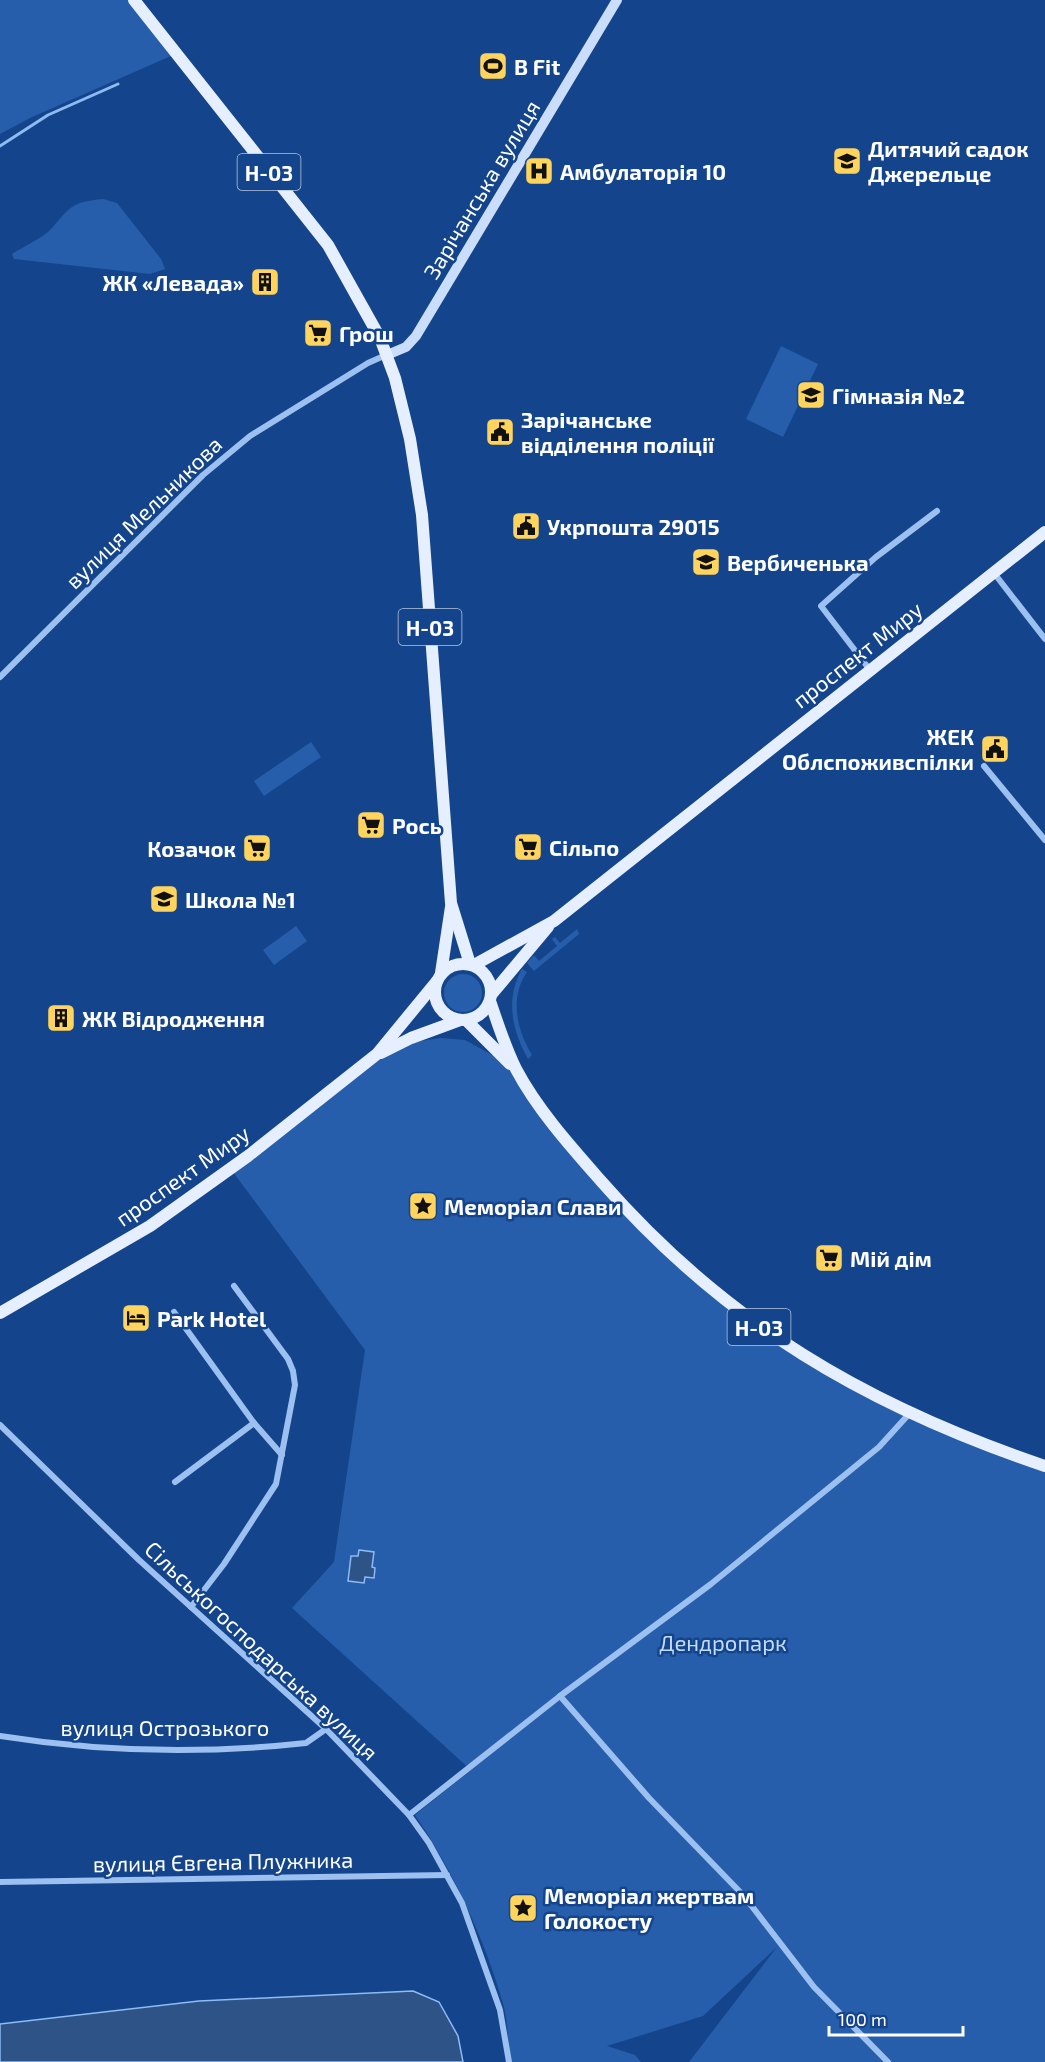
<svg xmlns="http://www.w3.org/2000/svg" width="1045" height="2062" font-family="'Exo 2',sans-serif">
	<rect width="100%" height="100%" fill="#14458c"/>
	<!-- green -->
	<g fill="#265eab">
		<polygon points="0,0 129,0 173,55 30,118 0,134"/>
		<path d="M103,199L117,203L161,259L165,269L150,274L14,259L12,254C24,246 43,238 52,228C71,206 72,202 103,199Z"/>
		<polygon points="781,346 818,364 783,437 746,419"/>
		<polygon points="311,742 321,757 264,796 254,781"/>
		<polygon points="296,926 307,941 274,965 263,950"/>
		<polygon points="577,929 579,934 534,971 527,963 534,955 539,961 557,946 552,939 555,937 560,943"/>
		<path d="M522,969L527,972C509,998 517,1030 532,1055L528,1059C512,1030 505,999 522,969Z"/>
		<circle cx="463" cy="993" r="19"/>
		<path d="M441,1038L465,1040L496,1057C571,1128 631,1214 703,1287C714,1299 729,1308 742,1318C831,1390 938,1434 1045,1470V2062H689L777,1947L703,2016L607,2046L635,2055L641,2062H510C508,2044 508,2024 504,2007C485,1939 454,1873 415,1815L471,1770L292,1608L334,1562L365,1350L233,1172L379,1058L413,1042Z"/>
	</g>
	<!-- water -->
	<g fill="#2e5387" stroke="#8ebbf3" stroke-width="1.5">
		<polygon points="359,1550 374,1552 372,1567 375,1568 374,1578 365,1577 364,1583 348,1581 351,1556 358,1556"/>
		<polygon points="413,1991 439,2002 458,2036 463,2062 0,2062 0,2024 199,2001"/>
	</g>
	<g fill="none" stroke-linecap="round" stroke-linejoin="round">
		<!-- stream -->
		<polyline stroke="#8ebbf3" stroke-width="3" points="0,146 48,115 118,84"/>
		<!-- street -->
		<g stroke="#9cc0f0" stroke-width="6">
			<polyline points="994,573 1045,639"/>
			<polyline points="870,670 821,606 876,557 937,511"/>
			<polyline points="0,677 203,475 250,436 368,363 386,355"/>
			<polyline points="984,766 1045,840"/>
			<polyline points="174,1312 254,1423 282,1455"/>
			<polyline points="0,1425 139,1560 326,1729 409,1815 429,1843 462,1903 500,2010 509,2062"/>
			<polyline points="175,1482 254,1423"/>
			<polyline points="191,1607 224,1564 276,1484 295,1385 293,1371 288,1359 234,1286"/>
			<polyline points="560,1696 649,1798 744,1896 814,1987 888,2062"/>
			<path d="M0,1736C100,1752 205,1754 306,1743L326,1729"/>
			<polyline points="409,1815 560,1696 711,1584 879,1447 909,1414"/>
			<polyline points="0,1882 447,1875"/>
		</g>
		<!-- secondary -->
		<polyline stroke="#cadefb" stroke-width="10" points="387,355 406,347 416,336 617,0"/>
		<!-- primary -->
		<g stroke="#e6efff" stroke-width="12">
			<polyline points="134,0 328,245 380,338 395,378 410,439 422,515 451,903 470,964"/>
			<circle cx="463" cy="992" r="28"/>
			<polyline points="474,965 554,921 1045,532"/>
			<polyline points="441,973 451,907"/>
			<polyline points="491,995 548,927"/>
			<path d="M490,1001C498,1024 505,1047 516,1069C537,1109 571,1147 601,1181C726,1324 867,1406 1045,1466"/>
			<polyline points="466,1020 510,1064"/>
			<polyline points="381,1053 411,1038 460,1020"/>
			<polyline points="0,1313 150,1226 248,1156 377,1054 437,981"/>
		</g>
	</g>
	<!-- icons -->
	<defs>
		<g id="stadium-square" transform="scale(1.5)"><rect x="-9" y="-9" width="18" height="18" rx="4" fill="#ffd45c" stroke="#14458c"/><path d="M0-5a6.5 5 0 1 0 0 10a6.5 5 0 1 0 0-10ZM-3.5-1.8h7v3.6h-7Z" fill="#111"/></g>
		<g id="school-square" transform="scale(1.5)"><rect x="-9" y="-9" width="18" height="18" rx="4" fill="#ffd45c" stroke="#14458c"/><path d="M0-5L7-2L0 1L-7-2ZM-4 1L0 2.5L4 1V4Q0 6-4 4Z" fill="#111"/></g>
		<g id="hospital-square" transform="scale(1.5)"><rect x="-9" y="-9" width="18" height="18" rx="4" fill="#ffd45c" stroke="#14458c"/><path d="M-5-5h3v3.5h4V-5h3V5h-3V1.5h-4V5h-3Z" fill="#111"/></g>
		<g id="building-square" transform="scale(1.5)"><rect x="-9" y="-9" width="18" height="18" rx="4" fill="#ffd45c" stroke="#14458c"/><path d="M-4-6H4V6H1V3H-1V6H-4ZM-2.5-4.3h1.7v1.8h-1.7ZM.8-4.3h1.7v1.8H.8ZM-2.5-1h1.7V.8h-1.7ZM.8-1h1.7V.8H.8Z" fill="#111"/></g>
		<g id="supermarket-square" transform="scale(1.5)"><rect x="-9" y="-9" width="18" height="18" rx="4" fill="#ffd45c" stroke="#14458c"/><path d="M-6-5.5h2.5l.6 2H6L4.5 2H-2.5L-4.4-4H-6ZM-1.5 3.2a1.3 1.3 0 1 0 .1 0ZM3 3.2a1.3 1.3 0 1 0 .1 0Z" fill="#111"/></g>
		<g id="civic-square" transform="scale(1.5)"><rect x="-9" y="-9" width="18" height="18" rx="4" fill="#ffd45c" stroke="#14458c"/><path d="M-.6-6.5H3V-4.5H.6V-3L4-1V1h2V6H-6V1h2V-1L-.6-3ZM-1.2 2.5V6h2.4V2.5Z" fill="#111"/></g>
		<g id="sight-square" transform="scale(1.5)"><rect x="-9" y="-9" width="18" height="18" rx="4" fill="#ffd45c" stroke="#14458c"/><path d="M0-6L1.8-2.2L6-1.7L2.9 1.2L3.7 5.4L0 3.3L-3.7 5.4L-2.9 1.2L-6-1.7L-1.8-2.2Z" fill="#111"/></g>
		<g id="hotel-square" transform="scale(1.5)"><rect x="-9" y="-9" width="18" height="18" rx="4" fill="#ffd45c" stroke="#14458c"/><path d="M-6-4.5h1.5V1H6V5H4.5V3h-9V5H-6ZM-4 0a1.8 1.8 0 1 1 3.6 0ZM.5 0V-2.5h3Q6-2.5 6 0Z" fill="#111"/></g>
	</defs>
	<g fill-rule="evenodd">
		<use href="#stadium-square" x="493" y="66"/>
		<use href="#school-square" x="847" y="161"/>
		<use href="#hospital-square" x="539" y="171"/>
		<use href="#building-square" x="265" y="282"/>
		<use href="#supermarket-square" x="318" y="333"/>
		<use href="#school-square" x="811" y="395"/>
		<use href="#civic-square" x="500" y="432"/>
		<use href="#civic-square" x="526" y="526"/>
		<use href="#school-square" x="706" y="562"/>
		<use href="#civic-square" x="995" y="749"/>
		<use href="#supermarket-square" x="371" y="825"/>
		<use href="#supermarket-square" x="528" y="847"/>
		<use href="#supermarket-square" x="257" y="848"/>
		<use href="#school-square" x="164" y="899"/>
		<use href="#building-square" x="61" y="1018"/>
		<use href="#sight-square" x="423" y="1206"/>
		<use href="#supermarket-square" x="829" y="1258"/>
		<use href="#hotel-square" x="136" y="1318"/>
		<use href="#sight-square" x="523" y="1908"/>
	</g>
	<g text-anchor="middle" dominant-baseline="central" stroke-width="5" stroke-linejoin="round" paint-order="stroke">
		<!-- shield labels -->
		<g fill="#14458c" stroke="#b8c7dc" stroke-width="1.5">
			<rect x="237.5" y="154" width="63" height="36" rx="4.5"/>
			<rect x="398.5" y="609" width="63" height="36" rx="4.5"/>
			<rect x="727.5" y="1309" width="63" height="36" rx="4.5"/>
		</g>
		<g font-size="21" font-weight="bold" fill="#fff">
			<text x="269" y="172">Н-03</text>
			<text x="430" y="627">Н-03</text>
			<text x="759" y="1327">Н-03</text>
		</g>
		<!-- poi labels -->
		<g font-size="22" font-weight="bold" fill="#fff" stroke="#14458c" text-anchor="start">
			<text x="514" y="66">B Fit</text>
			<text x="868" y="148">Дитячий садок<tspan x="868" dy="25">Джерельце</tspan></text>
			<text x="560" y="171">Амбулаторія 10</text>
			<text x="244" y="282" text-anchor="end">ЖК «Левада»</text>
			<text x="339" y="333">Грош</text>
			<text x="832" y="395">Гімназія №2</text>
			<text x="521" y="419">Зарічанське<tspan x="521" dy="25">відділення поліції</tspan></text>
			<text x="547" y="526">Укрпошта 29015</text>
			<text x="727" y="562">Вербиченька</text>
			<text x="974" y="736" text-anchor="end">ЖЕК<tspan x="974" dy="25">Облспоживспілки</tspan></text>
			<text x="392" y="825">Рось</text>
			<text x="549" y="847">Сільпо</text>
			<text x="236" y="848" text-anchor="end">Козачок</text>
			<text x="185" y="899">Школа №1</text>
			<text x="82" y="1018">ЖК Відродження</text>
			<text x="444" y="1206">Меморіал Слави</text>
			<text x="850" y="1258">Мій дім</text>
			<text x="157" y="1318">Park Hotel</text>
			<text x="544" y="1895">Меморіал жертвам<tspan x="544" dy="25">Голокосту</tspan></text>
		</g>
		<!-- street labels -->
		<g font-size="22" fill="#fff" stroke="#14458c">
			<text transform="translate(481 189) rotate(-59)">Зарічанська вулиця</text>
			<text transform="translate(143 512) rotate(-44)">вулиця Мельникова</text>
			<text transform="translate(857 654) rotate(-38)">проспект Миру</text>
			<text transform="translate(182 1175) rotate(-35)">проспект Миру</text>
			<text transform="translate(262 1650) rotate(43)">Сільськогосподарська вулиця</text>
			<text x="165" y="1727">вулиця Острозького</text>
			<text transform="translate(223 1861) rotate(-1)">вулиця Євгена Плужника</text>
		</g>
		<!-- park labels -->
		<g font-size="22" fill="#c3dbfc" stroke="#14458c">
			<text x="723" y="1642">Дендропарк</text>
		</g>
	</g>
	<!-- scale -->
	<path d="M829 2026v9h134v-9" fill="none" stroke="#ffffff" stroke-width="3"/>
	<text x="838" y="2026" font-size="18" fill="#ffffff" stroke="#14458c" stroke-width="4.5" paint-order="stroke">100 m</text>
</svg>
